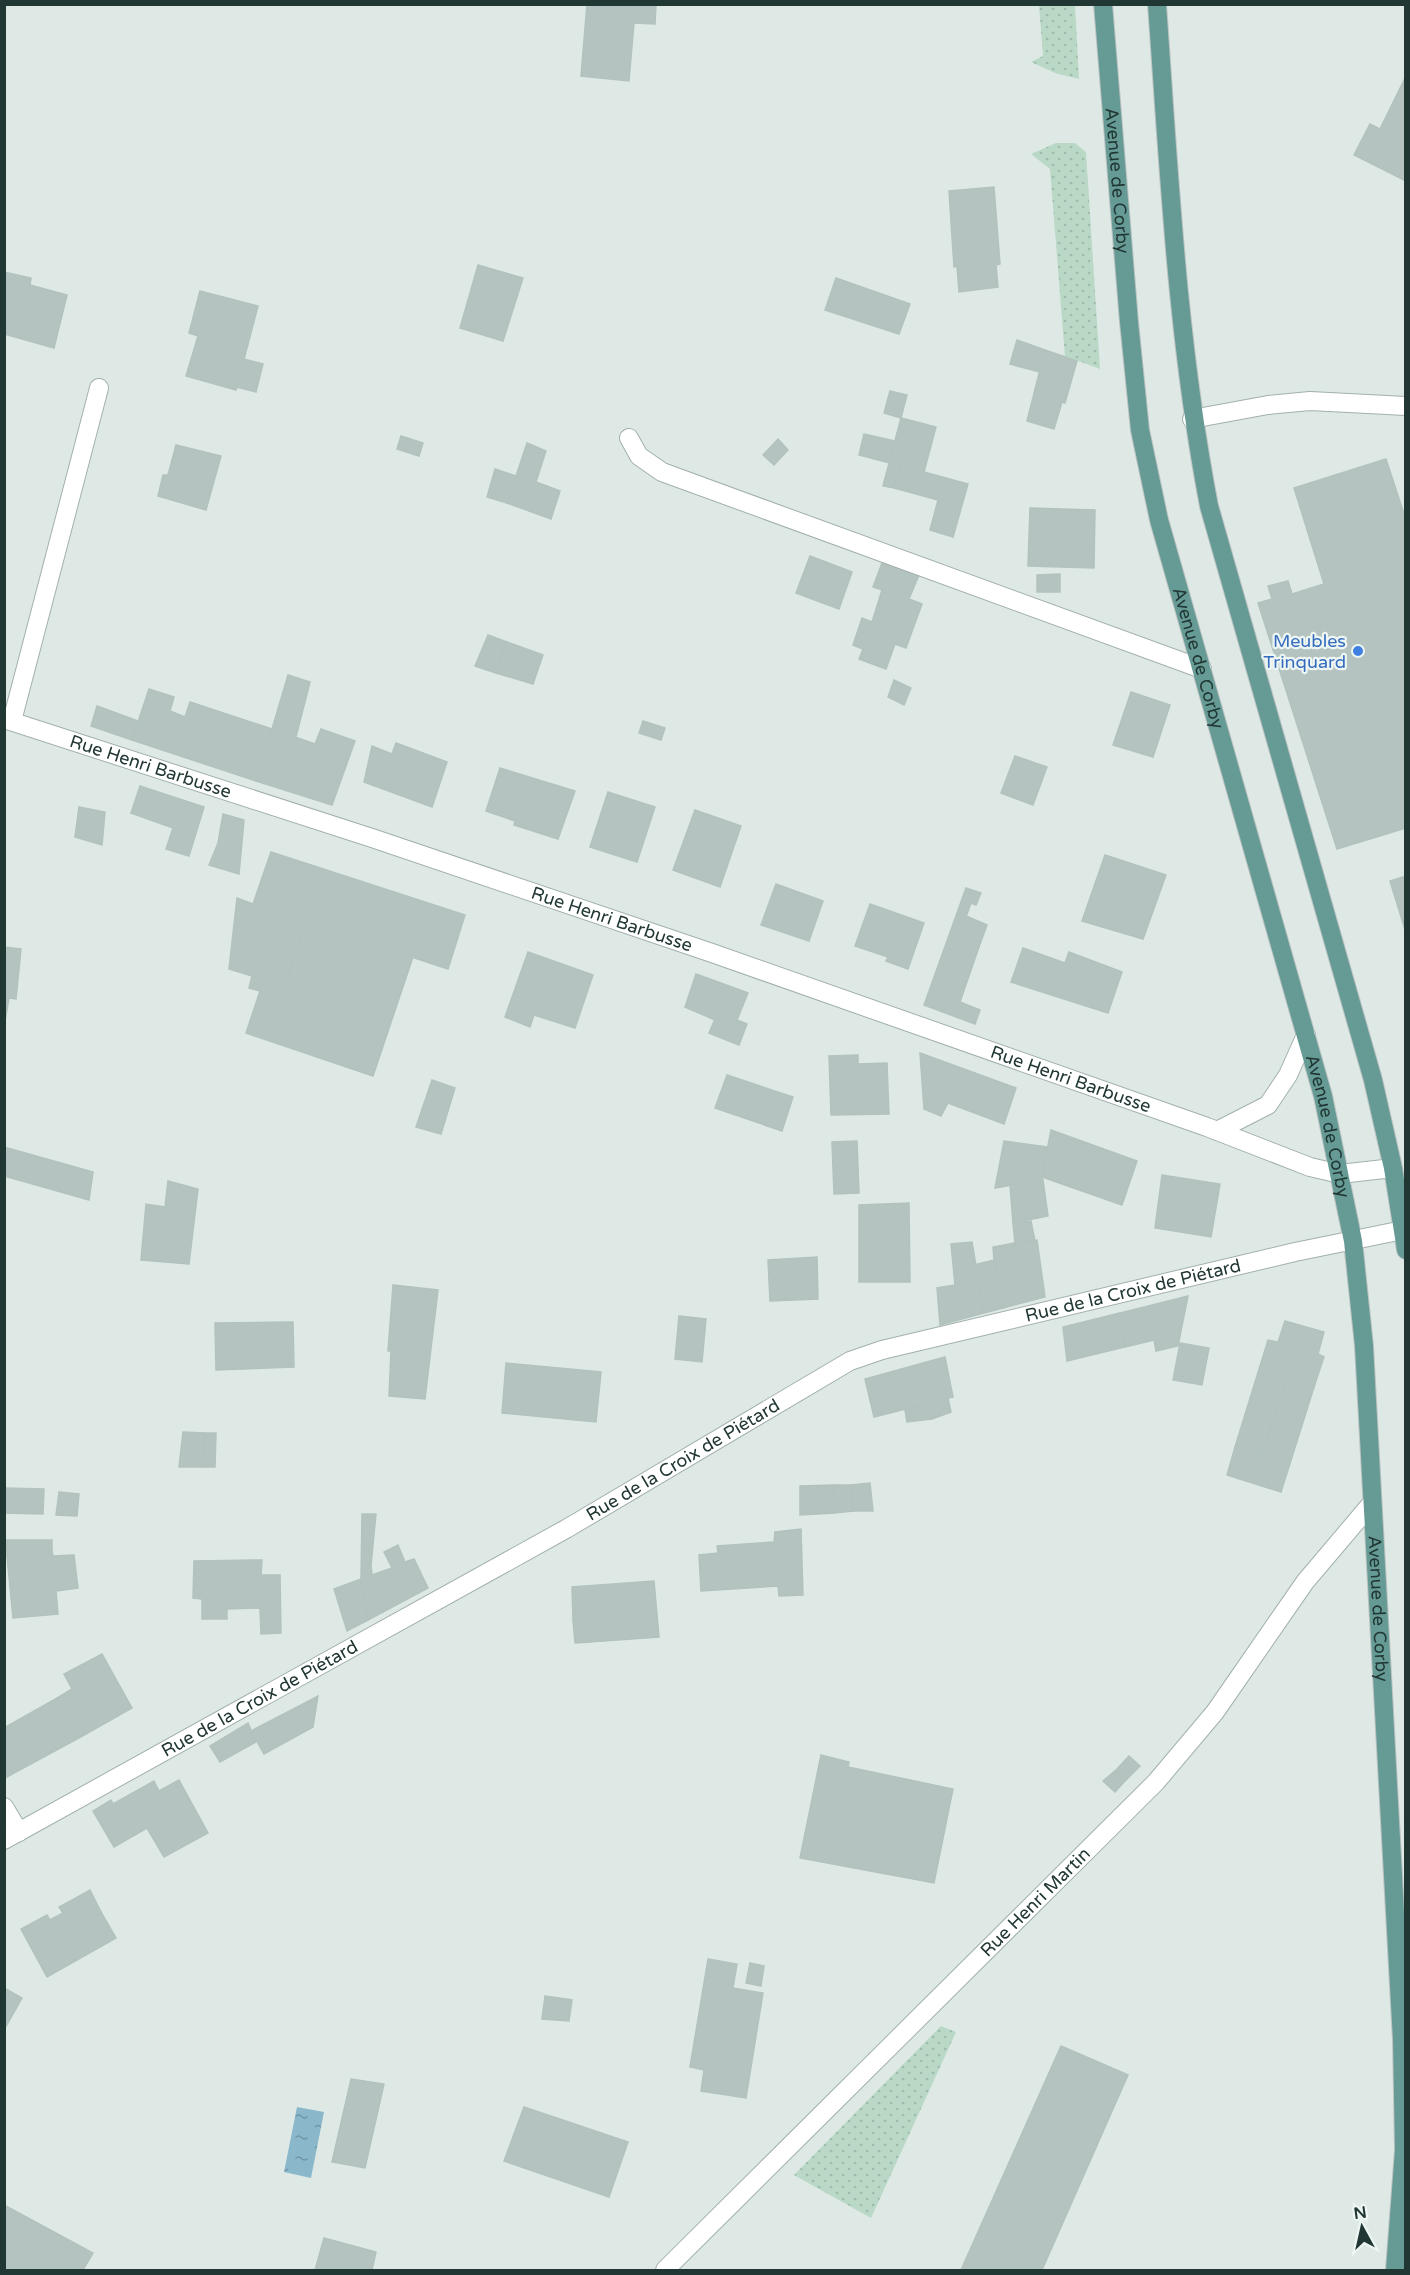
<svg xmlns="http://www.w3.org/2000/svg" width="1410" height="2275" font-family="'Varela Round',sans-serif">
	<defs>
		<pattern id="grass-dots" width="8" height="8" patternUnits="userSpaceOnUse" patternTransform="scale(1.5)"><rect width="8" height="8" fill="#b9d9c6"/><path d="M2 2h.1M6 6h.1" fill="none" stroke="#9fbbab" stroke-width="1.8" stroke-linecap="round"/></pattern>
		<pattern id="water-ripples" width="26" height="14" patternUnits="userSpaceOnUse" patternTransform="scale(1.5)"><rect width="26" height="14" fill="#8ab7ca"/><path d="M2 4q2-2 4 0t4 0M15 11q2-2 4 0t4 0" fill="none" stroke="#7096a5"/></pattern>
	</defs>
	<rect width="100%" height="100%" fill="#dee9e6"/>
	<!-- grass -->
	<g fill="url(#grass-dots)">
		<polygon points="1039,5 1075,5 1079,79 1055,73 1031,62 1043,56"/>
		<polygon points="1056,143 1075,143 1086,152 1100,369 1065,356 1050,169 1031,154"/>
		<polygon points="941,2026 956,2032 871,2218 794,2175"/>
	</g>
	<!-- water -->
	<polygon fill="url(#water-ripples)" points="297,2107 324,2112 311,2178 284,2172"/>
	<!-- building -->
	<g fill="#b4c3bf" stroke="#b2c2bd" stroke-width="1.5">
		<polygon points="587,4 656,4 655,24 634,23 629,81 581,76"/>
		<polygon points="1406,76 1406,181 1354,155 1370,124 1380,129"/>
		<polygon points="994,187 1000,264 996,265 998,287 959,292 957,266 954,267 949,191"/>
		<polygon points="478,265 523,278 503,341 460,328"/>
		<polygon points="4,272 31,278 30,285 67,295 54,348 4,334"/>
		<polygon points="836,278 910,304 899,334 825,310"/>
		<polygon points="200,291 258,306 236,390 186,376 198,336 189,333"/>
		<polygon points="1017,340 1045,350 1040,372 1010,364"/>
		<polygon points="1045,350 1077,361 1065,403 1062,402 1054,429 1027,421"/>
		<polygon points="244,359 263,364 256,392 236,387"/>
		<polygon points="890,391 907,395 901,418 884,413"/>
		<polygon points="901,418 913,421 894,488 883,486"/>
		<polygon points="913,421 936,427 924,472 968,484 953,537 930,530 938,500 894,488"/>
		<polygon points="864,434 895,441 890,463 859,455"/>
		<polygon points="401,436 423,443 419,456 397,449"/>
		<polygon points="778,439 788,450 774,465 763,455"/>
		<polygon points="527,443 546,451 536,482 560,491 551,519 507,503"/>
		<polygon points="176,445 221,456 206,510 158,496 163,475 168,475"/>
		<polygon points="1386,459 1406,520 1406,828 1337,849 1258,603 1272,599 1268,586 1288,581 1292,594 1324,584 1294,488"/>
		<polygon points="495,469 516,476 507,503 487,497"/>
		<polygon points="1030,508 1095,510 1094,568 1028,566"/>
		<polygon points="810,556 852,572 839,609 796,593"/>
		<polygon points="882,563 919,575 909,599 922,604 906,648 895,644 886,669 859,659 863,649 853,645 862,618 872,622 882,590 873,587"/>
		<polygon points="1060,574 1060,592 1037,592 1037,575"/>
		<polygon points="488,635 507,642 496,673 475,666"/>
		<polygon points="507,642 543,655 533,684 496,673"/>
		<polygon points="288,675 310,682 296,737 272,729"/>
		<polygon points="894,680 911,688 904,705 888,697"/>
		<polygon points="149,689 174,697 170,711 185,717 190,702 272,729 256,781 132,740"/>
		<polygon points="1131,692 1170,705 1153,757 1113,745"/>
		<polygon points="97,706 138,721 132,740 91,726"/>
		<polygon points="643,721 665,728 661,740 639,733"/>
		<polygon points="272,729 315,744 321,729 355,741 332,805 256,781"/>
		<polygon points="396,743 447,762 432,807 364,782 372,746 392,754"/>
		<polygon points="1015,756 1047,767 1033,805 1001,793"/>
		<polygon points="500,768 575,791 558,839 514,825 515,821 486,811"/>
		<polygon points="140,786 204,807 189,856 166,849 173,828 131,813"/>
		<polygon points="608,792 655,807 637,862 590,847"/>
		<polygon points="79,807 105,812 102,845 75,837"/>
		<polygon points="695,810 741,826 720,887 673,870"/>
		<polygon points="223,814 244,820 239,874 209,865 218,843"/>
		<polygon points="271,852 465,915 448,969 305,922 285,986 229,969 237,898 253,904"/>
		<polygon points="1105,855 1166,875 1143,939 1082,921"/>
		<polygon points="1406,876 1406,933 1390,881"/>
		<polygon points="776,884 823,901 809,941 761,925"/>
		<polygon points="966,888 981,893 976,905 971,903 958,939 979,947 960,1002 980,1010 975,1024 924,1005"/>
		<polygon points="870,904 924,923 908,969 886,961 888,957 855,946"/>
		<polygon points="966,916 987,925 979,947 958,939"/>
		<polygon points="305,922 413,957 373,1076 246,1033 260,991 249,988 252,976 285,986"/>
		<polygon points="4,947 21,949 16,999 9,998 4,1027"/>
		<polygon points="1023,948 1065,963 1069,952 1122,972 1108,1013 1011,982"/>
		<polygon points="528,952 593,975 575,1028 534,1015 530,1027 505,1017"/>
		<polygon points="696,974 729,986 715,1020 685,1007"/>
		<polygon points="729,986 748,993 737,1020 747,1024 739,1045 709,1033"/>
		<polygon points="920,1053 1016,1088 1004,1124 948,1103 941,1116 924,1109"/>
		<polygon points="858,1055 858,1064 887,1063 889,1114 831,1115 829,1056"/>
		<polygon points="727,1075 793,1097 782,1131 715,1108"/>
		<polygon points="432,1080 455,1088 441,1134 416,1127"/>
		<polygon points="1051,1130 1137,1161 1122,1205 1042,1177"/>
		<polygon points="857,1141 859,1193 834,1194 832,1142"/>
		<polygon points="1004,1141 1047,1147 1042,1180 995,1188"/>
		<polygon points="4,1147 93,1172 89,1200 4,1176"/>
		<polygon points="1162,1175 1220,1184 1211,1237 1155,1228"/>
		<polygon points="1043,1180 1048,1216 1013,1223 1010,1185"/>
		<polygon points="168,1181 198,1189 189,1264 141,1260 146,1204 165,1207"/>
		<polygon points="909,1203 910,1282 859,1282 859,1205"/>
		<polygon points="1031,1221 1035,1241 1015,1243 1013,1223"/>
		<polygon points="1037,1240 1045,1297 1003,1308 996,1262 1016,1260 1015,1243"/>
		<polygon points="972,1242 984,1313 940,1325 937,1288 955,1285 951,1244"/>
		<polygon points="1015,1243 1016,1260 996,1262 1003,1308 984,1313 974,1265 994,1260 993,1247"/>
		<polygon points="817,1257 818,1299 770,1301 768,1260"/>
		<polygon points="393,1285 438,1290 425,1399 389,1396 391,1351 388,1351"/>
		<polygon points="1188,1296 1178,1346 1156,1351 1154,1340 1125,1347 1120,1313"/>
		<polygon points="1120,1313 1125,1347 1067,1361 1063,1327"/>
		<polygon points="679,1316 706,1319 702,1362 675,1359"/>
		<polygon points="1285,1321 1324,1332 1318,1354 1324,1357 1315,1384 1289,1374 1261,1456 1235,1447 1268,1340 1278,1342"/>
		<polygon points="293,1322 294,1367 216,1370 215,1323"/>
		<polygon points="1180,1343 1209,1348 1202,1385 1173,1380"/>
		<polygon points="945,1357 953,1397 874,1417 865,1379"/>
		<polygon points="506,1363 601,1372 596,1422 502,1413"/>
		<polygon points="1289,1374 1315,1384 1281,1492 1227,1475 1235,1447 1261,1456"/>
		<polygon points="948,1398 951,1412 932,1419 907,1422 905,1410"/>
		<polygon points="183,1432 205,1433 203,1467 179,1467"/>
		<polygon points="205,1433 216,1433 215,1467 203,1467"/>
		<polygon points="870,1483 873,1511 853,1511 852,1485"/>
		<polygon points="833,1485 852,1485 853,1511 834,1513"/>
		<polygon points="833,1485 834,1513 800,1515 800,1486"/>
		<polygon points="4,1488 44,1489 43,1514 4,1513"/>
		<polygon points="59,1492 79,1494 77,1516 56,1515"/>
		<polygon points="362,1514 376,1514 371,1565 372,1575 392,1568 384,1552 398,1545 405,1562 414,1559 428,1588 368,1620 361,1579"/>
		<polygon points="801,1529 803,1595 779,1596 778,1586 701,1591 699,1555 718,1553 717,1546 774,1542 775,1532"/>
		<polygon points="6,1540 52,1540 52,1551 7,1556"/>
		<polygon points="52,1551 53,1556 74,1555 78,1588 56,1591 58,1614 13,1618 7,1556"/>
		<polygon points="262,1560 261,1575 280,1575 281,1633 261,1634 260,1608 227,1609 227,1619 202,1619 202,1599 193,1598 194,1561"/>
		<polygon points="361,1579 368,1620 347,1631 334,1589"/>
		<polygon points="654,1581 659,1637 590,1642 588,1619 573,1620 572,1587"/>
		<polygon points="588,1619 590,1642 575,1643 573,1620"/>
		<polygon points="102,1654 132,1708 79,1738 57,1698 72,1689 64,1674"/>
		<polygon points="318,1696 313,1727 264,1754 251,1731"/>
		<polygon points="57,1698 79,1738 5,1778 4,1728"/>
		<polygon points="248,1723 256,1742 220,1762 210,1746"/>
		<polygon points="821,1755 849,1762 848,1767 953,1789 934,1883 800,1858"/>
		<polygon points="1129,1756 1140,1766 1127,1779 1115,1771"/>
		<polygon points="1115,1771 1127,1779 1115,1792 1103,1781"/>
		<polygon points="179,1780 208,1833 164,1857 147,1828 114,1847 93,1811 111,1800 113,1804 154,1781 159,1791"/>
		<polygon points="90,1890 101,1912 94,1916 83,1894"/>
		<polygon points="83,1894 94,1916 101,1912 116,1938 47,1977 21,1929 47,1915 50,1920 63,1913 59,1907"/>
		<polygon points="708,1959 737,1964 733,1988 763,1993 746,2098 701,2091 704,2070 690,2067"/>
		<polygon points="750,1963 764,1966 761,1986 746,1983"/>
		<polygon points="4,1988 22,1998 4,2030"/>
		<polygon points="545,1996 572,2000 569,2021 542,2019"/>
		<polygon points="1061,2046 1128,2075 1042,2270 961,2270"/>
		<polygon points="351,2079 384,2084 365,2168 332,2162"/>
		<polygon points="524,2107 628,2142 609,2197 504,2161"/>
		<polygon points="4,2205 93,2253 83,2270 4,2270"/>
		<polygon points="324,2238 376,2252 372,2270 315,2270"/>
	</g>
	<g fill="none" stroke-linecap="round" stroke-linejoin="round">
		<!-- minor casing -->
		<g stroke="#a2b0ad" stroke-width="20">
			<g id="minor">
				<polyline points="1192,419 1268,405 1310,401 1406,406"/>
				<polyline points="629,438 639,456 662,472 1202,669"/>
				<path id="s1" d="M4,719L372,838L712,953L1207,1127L1310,1167L1340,1174L1393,1168"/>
				<polyline points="12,721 99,388"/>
				<polyline points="1217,1131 1268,1105 1288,1075 1306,1035"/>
				<polyline points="4,1807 19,1832"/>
				<path id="s2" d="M4,1840L566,1529L850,1361L882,1350L1295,1252L1403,1230"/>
				<path id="s3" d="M665,2270L1156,1782L1215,1712L1305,1582L1371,1504"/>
			</g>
		</g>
		<!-- major casing -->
		<g stroke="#bcc3c2" stroke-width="20">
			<g id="major">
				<path id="s4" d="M1103,4L1129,322L1140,430L1159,520L1323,1096L1353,1241L1364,1346L1402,2040L1404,2150L1395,2270"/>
				<path d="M1157,4C1169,172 1177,340 1209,506L1373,1080L1393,1168L1406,1250"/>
			</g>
		</g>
		<!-- minor -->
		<use href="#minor" stroke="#fff" stroke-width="18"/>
		<!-- major -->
		<use href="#major" stroke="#669b95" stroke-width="18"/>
	</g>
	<!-- markers -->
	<circle fill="#3f7fe0" stroke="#eef6f3" stroke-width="2" cx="1358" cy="651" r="6"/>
	<g text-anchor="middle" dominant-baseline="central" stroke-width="4.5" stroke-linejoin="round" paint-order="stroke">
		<!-- street labels -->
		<g font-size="18" fill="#213734" stroke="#eef6f3">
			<text stroke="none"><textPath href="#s4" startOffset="177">Avenue de Corby</textPath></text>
			<text stroke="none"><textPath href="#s4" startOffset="663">Avenue de Corby</textPath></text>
			<text stroke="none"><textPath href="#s1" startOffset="154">Rue Henri Barbusse</textPath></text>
			<text stroke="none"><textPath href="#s1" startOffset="640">Rue Henri Barbusse</textPath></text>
			<text stroke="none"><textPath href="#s1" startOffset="1126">Rue Henri Barbusse</textPath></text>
			<text stroke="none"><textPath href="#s4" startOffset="1149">Avenue de Corby</textPath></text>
			<text stroke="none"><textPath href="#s2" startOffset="1264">Rue de la Croix de Piétard</textPath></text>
			<text stroke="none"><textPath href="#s2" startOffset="778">Rue de la Croix de Piétard</textPath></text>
			<text stroke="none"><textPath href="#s4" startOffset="1635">Avenue de Corby</textPath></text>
			<text stroke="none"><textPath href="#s2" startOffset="292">Rue de la Croix de Piétard</textPath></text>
			<text stroke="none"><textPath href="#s3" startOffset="522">Rue Henri Martin</textPath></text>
		</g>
		<!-- shop labels -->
		<g font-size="18" fill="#366cbe" stroke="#eef6f3" text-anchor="end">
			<text x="1346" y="641">Meubles<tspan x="1346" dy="21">Trinquard</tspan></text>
		</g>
	</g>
	<!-- border -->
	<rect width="1410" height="2275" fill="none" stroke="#213734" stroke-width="12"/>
	<!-- north arrow -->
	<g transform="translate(1362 2227) rotate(352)" stroke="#eef6f3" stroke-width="4.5" paint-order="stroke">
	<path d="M0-4.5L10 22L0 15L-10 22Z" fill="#213734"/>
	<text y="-9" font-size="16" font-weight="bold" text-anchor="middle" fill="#213734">N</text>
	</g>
</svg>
